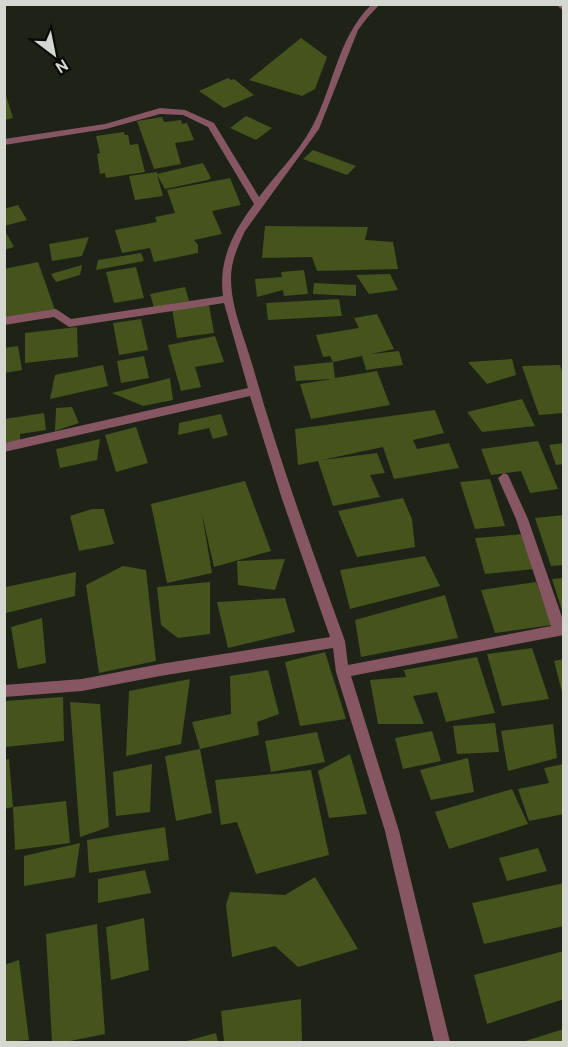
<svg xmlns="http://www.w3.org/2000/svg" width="568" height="1047" font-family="Overpass,sans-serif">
	<rect width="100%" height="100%" fill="#1e2217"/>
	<!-- building -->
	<g fill="#44541c">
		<polygon points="301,38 327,57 315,89 302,96 249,80"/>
		<polygon points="228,78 231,80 234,79 254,95 224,108 199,91"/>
		<polygon points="4,89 13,118 4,120"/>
		<polygon points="246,116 272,128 256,140 230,128"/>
		<polygon points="162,117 164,122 181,120 182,124 187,123 194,140 175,143 181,164 154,169 137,121"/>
		<polygon points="124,132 125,135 128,135 130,145 138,144 145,172 106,178 105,173 100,174 97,154 100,153 96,136"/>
		<polygon points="313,150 356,166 347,175 303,159"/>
		<polygon points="203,163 211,178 208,180 165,189 157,175 163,196 135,200 129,176 157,172 157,174"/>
		<polygon points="230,178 241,205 212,211 222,234 194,240 198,245 198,253 154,262 150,248 122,253 115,230 157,222 155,217 175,213 167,190"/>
		<polygon points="18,205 27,220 4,226 4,209"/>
		<polygon points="265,226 368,227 365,240 393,242 398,269 317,271 312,257 262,258"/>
		<polygon points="4,229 14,247 4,250"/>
		<polygon points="89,237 82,256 52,261 49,244"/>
		<polygon points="141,253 144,261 96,270 98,260"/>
		<polygon points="38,262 55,310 4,318 4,269"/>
		<polygon points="82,265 80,275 56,282 51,274"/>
		<polygon points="136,267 144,298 114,303 106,272"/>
		<polygon points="304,270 308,294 284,296 283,290 257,297 255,279 282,277 281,272"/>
		<polygon points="390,274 398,290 369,294 356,275"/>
		<polygon points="314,283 356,285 356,296 313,294"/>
		<polygon points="185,287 189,301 154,307 150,294"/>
		<polygon points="339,299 342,316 268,320 266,303"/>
		<polygon points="209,305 214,333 177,338 172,309"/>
		<polygon points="377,314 394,349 371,354 399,351 403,365 366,370 362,356 333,362 330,356 323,357 316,335 359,328 354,318"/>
		<polygon points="141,319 148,350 119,355 113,323"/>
		<polygon points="77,327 78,357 25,363 25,333"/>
		<polygon points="215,336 224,362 195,367 201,387 181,391 168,345"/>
		<polygon points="18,346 22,370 4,373 4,348"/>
		<polygon points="144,356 149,378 121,383 117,361"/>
		<polygon points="512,359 516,375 487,384 468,362"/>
		<polygon points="333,362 335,378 377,371 390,405 311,419 300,384 332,379 296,381 294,366"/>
		<polygon points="103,365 108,386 50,399 55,375"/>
		<polygon points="560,365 564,378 564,413 539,415 522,366"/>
		<polygon points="170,378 173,400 143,406 112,393"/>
		<polygon points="522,399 535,426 482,432 467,412"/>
		<polygon points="72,407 79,423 55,431 56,408"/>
		<polygon points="435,410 444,433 413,440 417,449 449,443 459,468 394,479 383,447 322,460 377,453 385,473 370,475 380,497 333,506 318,461 298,465 295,429"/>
		<polygon points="44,413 46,430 20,434 20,440 4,443 4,419"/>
		<polygon points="221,414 228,435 213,439 209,428 178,435 179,423"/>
		<polygon points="136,427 148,463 116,472 105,435"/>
		<polygon points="100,439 97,460 60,468 56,449"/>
		<polygon points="538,441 558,489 530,493 521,471 491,475 481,449"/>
		<polygon points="564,443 564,464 556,465 549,445"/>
		<polygon points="490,479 505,526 475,529 460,482"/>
		<polygon points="245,481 271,551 214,567 202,514 212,573 167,583 151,504"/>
		<polygon points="403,498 412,519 415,547 357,557 338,511"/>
		<polygon points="92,509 104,509 114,544 79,551 70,516"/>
		<polygon points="564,515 564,565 551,566 535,518"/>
		<polygon points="524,534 535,569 485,574 475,538"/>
		<polygon points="425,556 440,586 350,609 340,570"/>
		<polygon points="285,559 275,590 238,585 237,561"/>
		<polygon points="123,566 146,570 156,661 99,673 86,585"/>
		<polygon points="76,572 75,596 6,613 6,587"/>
		<polygon points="564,578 564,614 563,614 552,579"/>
		<polygon points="210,582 210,634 178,638 161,625 157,587"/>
		<polygon points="536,582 552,625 495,633 481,590"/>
		<polygon points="445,595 458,638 361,657 355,620"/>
		<polygon points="285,598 295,632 228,648 217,602"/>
		<polygon points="42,618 46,663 18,669 11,627"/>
		<polygon points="532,648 549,699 502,706 487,654"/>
		<polygon points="325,652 346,719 300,726 285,662"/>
		<polygon points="477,657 495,713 446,722 437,692 413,696 424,724 378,724 370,680 406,677 404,670"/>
		<polygon points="564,659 564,695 563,696 554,661"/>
		<polygon points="268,670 279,714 257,722 259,735 200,749 192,722 231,714 230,676"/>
		<polygon points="190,679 181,744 126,756 129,691"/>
		<polygon points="63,697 64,741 4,747 4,701"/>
		<polygon points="70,702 100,704 109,827 80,837"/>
		<polygon points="495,723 499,752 457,754 453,726"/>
		<polygon points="553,724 557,758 508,771 501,731"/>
		<polygon points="432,731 441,761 403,769 395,738"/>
		<polygon points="317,732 325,762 271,772 265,741"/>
		<polygon points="200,749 212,813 176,821 165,756"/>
		<polygon points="350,754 367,814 329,818 318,771"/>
		<polygon points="468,758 474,792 431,800 420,770"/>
		<polygon points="9,759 13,807 4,809 4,760"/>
		<polygon points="152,764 150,812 116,816 113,772"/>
		<polygon points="564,764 564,814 529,821 518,789 549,783 544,768"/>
		<polygon points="311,770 329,855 256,874 237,822 221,825 215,780"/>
		<polygon points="512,789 528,824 449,849 435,812"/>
		<polygon points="66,801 70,843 15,850 13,807"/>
		<polygon points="165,827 169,860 89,873 87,840"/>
		<polygon points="80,843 75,877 24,886 24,856"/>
		<polygon points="538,848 547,871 507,881 499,858"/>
		<polygon points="145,870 151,893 98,903 98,879"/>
		<polygon points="315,877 358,949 298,967 275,946 232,957 226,905 230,892 285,895"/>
		<polygon points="564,883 564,926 484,944 472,903"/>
		<polygon points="144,918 149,970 111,980 106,927"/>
		<polygon points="97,924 105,1034 65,1042 52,1042 46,934"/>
		<polygon points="564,951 564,999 487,1024 474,975"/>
		<polygon points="19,960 29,1040 4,1042 4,965"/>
		<polygon points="301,999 302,1042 224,1042 221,1011"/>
		<polygon points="564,1029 564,1042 522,1042"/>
		<polygon points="216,1033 218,1042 183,1042"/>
	</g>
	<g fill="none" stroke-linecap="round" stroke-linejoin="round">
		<!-- minor -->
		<g fill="#865763" fill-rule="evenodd">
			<path d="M372,4H380L367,18L358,30L319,129L245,231C238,246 231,261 231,278C231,309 245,338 253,367C279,460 312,550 345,641L348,665L551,626L516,519L498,478L504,473L508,475L528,519L564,623V635L351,676L399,831L450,1042H434L385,831L336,672L333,648L160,676L82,691L4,697V685L82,679L160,664L330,637L282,499L250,396L4,452V443L248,388L224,303L69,327L54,317L4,325V317L56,309L71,319L223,296C218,261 233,232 254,204L208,127L183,115L160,114L106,129L4,145V139L105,124L160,108L185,110L214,123L259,197C276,174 298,153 312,127C334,86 337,38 372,4Z"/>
			<polygon points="555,4 563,4 564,11"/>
		</g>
	</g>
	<!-- border -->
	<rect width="568" height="1047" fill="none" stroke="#d5d8d0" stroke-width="12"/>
	<!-- north arrow -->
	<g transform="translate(54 54) rotate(148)" stroke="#090a06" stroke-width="4.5" paint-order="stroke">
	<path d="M0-4.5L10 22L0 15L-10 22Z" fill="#d5d8d0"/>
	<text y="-9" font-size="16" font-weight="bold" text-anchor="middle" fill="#d5d8d0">N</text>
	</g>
</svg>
